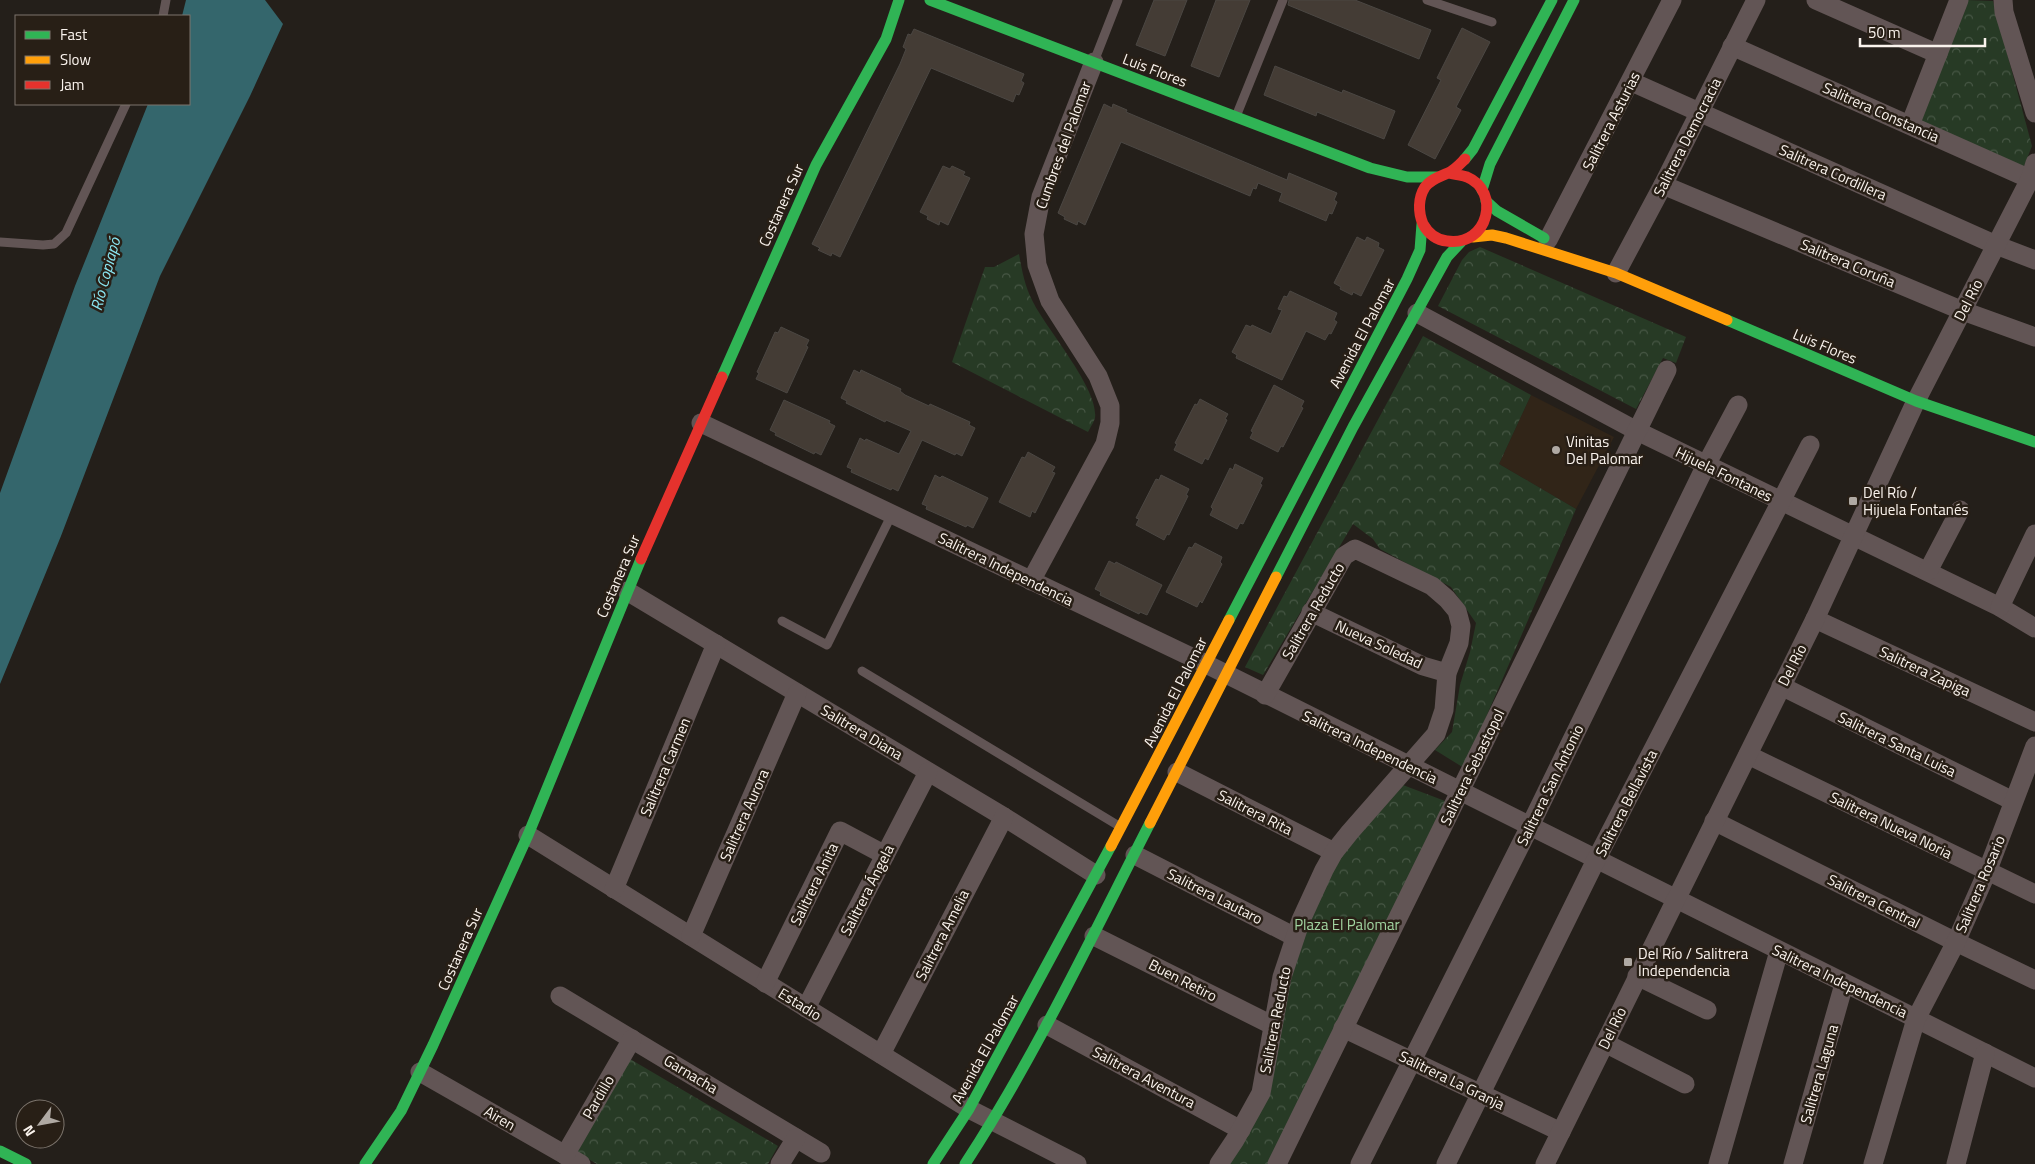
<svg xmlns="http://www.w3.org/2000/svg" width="2035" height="1164" font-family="'Titillium Web',sans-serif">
	<defs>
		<pattern id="park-crowns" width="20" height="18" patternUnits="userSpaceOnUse" patternTransform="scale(1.25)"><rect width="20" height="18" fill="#273a25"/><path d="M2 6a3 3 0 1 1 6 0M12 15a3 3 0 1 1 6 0" fill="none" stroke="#475745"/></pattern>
	</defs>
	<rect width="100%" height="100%" fill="#241f1a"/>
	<!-- built -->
	<polygon fill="#312518" points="1531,395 1614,437 1576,509 1499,464"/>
	<!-- park -->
	<g fill="url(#park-crowns)">
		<polygon points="1966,0 1993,1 2032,146 2023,169 1920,124"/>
		<polygon points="1480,247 1686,337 1676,363 1663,358 1636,409 1438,306 1462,260 1469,252"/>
		<path d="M1019,254C1022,271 1025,287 1033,302C1047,330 1099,389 1095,418C1094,422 1090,428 1088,432L952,362L985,267H994Z"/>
		<polygon points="1423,336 1531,395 1499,464 1576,509 1464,768 1435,750 1452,732 1460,685 1470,652 1476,623 1451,587 1380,549 1373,539 1353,524 1263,675 1245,667"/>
		<polygon points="1395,782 1453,804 1271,1164 1227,1164 1246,1134 1288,971 1328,874"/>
		<polygon points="630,1059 778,1146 768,1164 597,1164 576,1152"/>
	</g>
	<!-- water -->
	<polygon fill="#34666c" points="186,0 265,0 283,24 250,96 160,276 61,536 0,684 0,493 75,286 148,104 189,104 189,16 182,16"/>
	<!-- building -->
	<g fill="#443c35" stroke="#4b4743">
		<polygon points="1154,0 1187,0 1165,56 1136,45"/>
		<polygon points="1216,0 1250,0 1219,77 1191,66"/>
		<polygon points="1289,0 1355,0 1431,30 1419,59 1288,5"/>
		<polygon points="1462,28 1490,42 1456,107 1461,110 1435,159 1408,145 1441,80 1437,78"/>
		<polygon points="914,29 1024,74 1021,81 1024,83 1019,95 1016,94 1013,102 931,68 840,257 832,253 831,256 818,250 820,248 812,244 900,64 906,49 903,47 908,34 911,35"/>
		<polygon points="1275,66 1342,93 1343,90 1395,111 1384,139 1317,112 1316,116 1264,95"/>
		<polygon points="1104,104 1112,108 1113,104 1127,110 1126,112 1287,180 1289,173 1337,193 1334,200 1337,202 1332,214 1329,213 1326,221 1279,201 1282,193 1258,183 1256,189 1253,188 1250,196 1121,142 1085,225 1078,221 1077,225 1064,219 1065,217 1058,213"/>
		<polygon points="943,166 950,169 952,166 965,172 963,175 970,178 948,225 940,221 939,225 927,219 928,216 920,212"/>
		<polygon points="1357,237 1365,241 1367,237 1379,243 1378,247 1384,250 1361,296 1353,292 1352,295 1340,289 1341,287 1334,283"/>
		<polygon points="1290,291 1337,313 1334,320 1337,322 1331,334 1329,333 1325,340 1306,331 1282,380 1236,358 1237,355 1232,352 1246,325 1251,327 1252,325 1271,334 1282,310 1278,309 1284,296 1287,297"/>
		<polygon points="781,327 809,340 806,346 808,347 787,393 756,379 759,373 757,372 775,332 778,333"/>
		<polygon points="854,370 860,373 861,370 901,389 900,391 905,395 929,406 930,404 970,422 969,425 975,428 962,456 956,453 955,455 922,440 898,491 892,488 891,490 851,472 852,469 847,467 860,438 865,441 866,439 899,454 911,431 886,420 885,422 846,403 847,401 841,398"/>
		<polygon points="1274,385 1304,401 1301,407 1303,408 1283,447 1281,446 1278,452 1250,438 1253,432 1251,431"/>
		<polygon points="1200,399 1228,414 1225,419 1227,420 1208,460 1205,458 1202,464 1174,450 1177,444 1175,443 1195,404 1197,405"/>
		<polygon points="784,400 830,421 829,423 835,426 821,455 815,452 814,454 775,435 776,433 770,430"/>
		<polygon points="1028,452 1055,467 1052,472 1055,473 1035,513 1032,511 1030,517 999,502 1022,457 1025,458"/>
		<polygon points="1235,464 1263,478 1260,484 1262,485 1243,524 1240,523 1237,529 1210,515 1213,509 1211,507 1230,468 1233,470"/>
		<polygon points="935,475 940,478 942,476 988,498 973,528 967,525 966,527 926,509 927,506 922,504"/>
		<polygon points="1161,475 1189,489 1186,495 1188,496 1169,535 1167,534 1164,540 1136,525 1139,519 1136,518 1156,479 1159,480"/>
		<polygon points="1195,543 1222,557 1220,562 1222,564 1202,603 1200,601 1197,607 1166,592 1189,547 1192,548"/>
		<polygon points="1109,561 1115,564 1116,562 1162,585 1147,615 1140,612 1139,614 1100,595 1101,592 1095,589"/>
	</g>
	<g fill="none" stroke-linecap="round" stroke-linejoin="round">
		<!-- lane -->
		<g stroke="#625555" stroke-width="9">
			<polyline points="1427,0 1492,22"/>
			<polyline points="163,16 166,0"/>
			<polyline points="1095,59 1118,0"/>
			<polyline points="1237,114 1283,0"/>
			<polyline points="0,242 43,245 54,244 66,233 126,104"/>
			<polyline points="782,621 827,645 892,514"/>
			<polyline points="862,671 1119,826"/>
		</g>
		<!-- street -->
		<g stroke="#625555" stroke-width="19">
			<polyline points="1816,0 1938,54"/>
			<polyline points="2003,0 2004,12 2035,113"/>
			<polyline points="1732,46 2030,179"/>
			<polyline points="1632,82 1996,245 2035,260"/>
			<polyline points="1910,125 1959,0"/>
			<polyline points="1663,185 1963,311 2035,337"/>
			<polyline points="1548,240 1672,0"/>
			<polyline points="1616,273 1663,185 1756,0"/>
			<polyline points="1417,313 1637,431 2000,607 2035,628"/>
			<polyline points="701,423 1206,664 2035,1078"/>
			<polyline points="1928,571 1960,510"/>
			<polyline points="1031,581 1105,444 1110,423 1110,406 1098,376 1050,301 1037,265 1034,234 1041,197 1094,62"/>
			<polyline points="627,591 1004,817 1096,875"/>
			<polyline points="2000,607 2035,534"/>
			<polyline points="1311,612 1423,666 1447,673"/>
			<polyline points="1815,619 2035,722"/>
			<polyline points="1781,686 2013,801"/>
			<polyline points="1748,755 2035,894"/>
			<polyline points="1177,772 1334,852"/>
			<polyline points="1714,821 1956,942 2035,980"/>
			<polyline points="528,835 969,1109 1077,1164"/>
			<polyline points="1135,855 1295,937"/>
			<polyline points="614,889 716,644"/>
			<polyline points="691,936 797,693"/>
			<polyline points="1094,936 1272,1025"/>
			<polyline points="1637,976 1707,1010"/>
			<polyline points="765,983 840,831 885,855"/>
			<polyline points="560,996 821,1153"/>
			<polyline points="806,1008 928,772"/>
			<polyline points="1047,1025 1241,1130"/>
			<polyline points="1343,1028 1561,1132"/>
			<polyline points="1605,1043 1685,1084"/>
			<polyline points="881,1054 1004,817"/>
			<polyline points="420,1072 581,1164"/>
			<polyline points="565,1155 632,1039"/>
			<polyline points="780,1164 796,1138"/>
			<polyline points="1219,1164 1235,1140 1261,1093 1282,977 1301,920 1324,870 1334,852 1350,832 1436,734 1444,710 1447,673 1459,643 1461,626 1457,611 1447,599 1432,586 1355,549 1344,556 1265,695"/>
			<polyline points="1277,1164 1667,370"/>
			<polyline points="1360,1164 1530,826 1706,465 1738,405"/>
			<polyline points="1446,1164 1596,860 1810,445"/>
			<polyline points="1545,1164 1815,619 1916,401 2030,179 2035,163"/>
			<polyline points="1718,1164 1779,951"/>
			<polyline points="1793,1164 1844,984"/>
			<polyline points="1873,1164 1916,1019 1956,942 1987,872 2035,746"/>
			<polyline points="1956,1164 1985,1053"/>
		</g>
		<!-- fast -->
		<g stroke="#30b455" stroke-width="11">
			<polyline points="930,0 1370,168 1407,177 1437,177"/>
			<polyline points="1465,159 1473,149 1552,0"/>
			<polyline points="1482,190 1490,164 1574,0"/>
			<polyline points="1486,201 1497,211 1544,238"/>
			<polyline points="1727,320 1916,401 2035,442"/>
			<polyline points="722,377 816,165 886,39 899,0"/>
			<polyline points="1276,577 1353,427 1447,257 1461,242"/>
			<polyline points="1229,620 1407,279 1420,250 1422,224"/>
			<polyline points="0,1151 26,1164"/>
			<polyline points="365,1164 401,1111 433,1045 528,835 641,559"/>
			<polyline points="933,1164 969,1109 1111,846"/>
			<path d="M965,1164C1036,1055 1091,938 1150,823"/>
		</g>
		<!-- slow -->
		<g stroke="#ff9f0a" stroke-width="11">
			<polyline points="1473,237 1492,235 1506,238 1616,273 1727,320"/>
			<polyline points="1150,823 1276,577"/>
			<polyline points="1111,846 1229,620"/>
		</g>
		<!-- jam -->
		<g stroke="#e5322d" stroke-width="11">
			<path d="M1448,173C1454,174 1461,175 1467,177C1501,191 1489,247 1447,241C1436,240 1428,233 1423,224C1418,212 1418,198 1425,187C1431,179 1439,177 1448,173C1455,170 1460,164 1465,159"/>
			<polyline points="641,559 722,377"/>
		</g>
	</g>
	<!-- markers -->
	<g fill="#afa9a3" stroke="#281f16" stroke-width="2">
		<circle cx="1556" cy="450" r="5"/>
		<rect x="1848" y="496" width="10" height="10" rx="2.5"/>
		<rect x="1623" y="957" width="10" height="10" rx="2.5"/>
	</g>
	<g text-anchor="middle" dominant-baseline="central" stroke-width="5" stroke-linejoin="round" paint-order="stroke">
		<!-- street labels -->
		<g font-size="15" fill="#faf3ed" stroke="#281f16">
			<text transform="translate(1155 70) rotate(21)">Luis Flores</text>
			<text transform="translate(1881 112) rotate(24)">Salitrera Constancia</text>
			<text transform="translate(1611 121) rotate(-63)">Salitrera Asturias</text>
			<text transform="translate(1687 137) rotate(-63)">Salitrera Democracia</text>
			<text transform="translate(1063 145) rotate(-70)">Cumbres del Palomar</text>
			<text transform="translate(1833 172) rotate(24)">Salitrera Cordillera</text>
			<text transform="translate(781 205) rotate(-66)">Costanera Sur</text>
			<text transform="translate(1848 263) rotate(23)">Salitrera Coruña</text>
			<text transform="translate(1968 300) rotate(-63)">Del Río</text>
			<text transform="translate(1362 333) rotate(-62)">Avenida El Palomar</text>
			<text transform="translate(1825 346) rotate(23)">Luis Flores</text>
			<text transform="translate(1724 474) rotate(26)">Hijuela Fontanes</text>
			<text transform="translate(1006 569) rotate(26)">Salitrera Independencia</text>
			<text transform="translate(618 576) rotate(-67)">Costanera Sur</text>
			<text transform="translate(1313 611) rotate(-60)">Salitrera Reducto</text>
			<text transform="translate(1379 644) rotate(25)">Nueva Soledad</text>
			<text transform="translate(1792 665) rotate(-63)">Del Río</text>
			<text transform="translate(1925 671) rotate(25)">Salitrera Zapiga</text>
			<text transform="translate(1175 692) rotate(-63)">Avenida El Palomar</text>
			<text transform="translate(862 732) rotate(31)">Salitrera Diana</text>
			<text transform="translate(1897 744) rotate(26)">Salitrera Santa Luisa</text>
			<text transform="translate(1370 747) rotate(26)">Salitrera Independencia</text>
			<text transform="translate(665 767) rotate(-67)">Salitrera Carmen</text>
			<text transform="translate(1472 767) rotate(-64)">Salitrera Sebastopol</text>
			<text transform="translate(1550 785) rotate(-64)">Salitrera San Antonio</text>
			<text transform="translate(1626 803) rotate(-63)">Salitrera Bellavista</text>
			<text transform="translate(1255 812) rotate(27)">Salitrera Rita</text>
			<text transform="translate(744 815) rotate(-66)">Salitrera Aurora</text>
			<text transform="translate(1891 825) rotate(26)">Salitrera Nueva Noria</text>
			<text transform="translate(814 884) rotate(-64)">Salitrera Anita</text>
			<text transform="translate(1980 884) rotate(-67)">Salitrera Rosario</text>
			<text transform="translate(867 890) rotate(-63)">Salitrera Ángela</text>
			<text transform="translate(1215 896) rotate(27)">Salitrera Lautaro</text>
			<text transform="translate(1874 901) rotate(27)">Salitrera Central</text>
			<text transform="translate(942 935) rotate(-63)">Salitrera Amelia</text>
			<text transform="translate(460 949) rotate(-66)">Costanera Sur</text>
			<text transform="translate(1183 980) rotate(27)">Buen Retiro</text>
			<text transform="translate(1840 981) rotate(26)">Salitrera Independencia</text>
			<text transform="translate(800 1004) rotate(32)">Estadio</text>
			<text transform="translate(1275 1020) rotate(-79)">Salitrera Reducto</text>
			<text transform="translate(1612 1028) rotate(-64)">Del Río</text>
			<text transform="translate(985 1049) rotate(-61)">Avenida El Palomar</text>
			<text transform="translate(691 1074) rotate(31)">Garnacha</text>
			<text transform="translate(1819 1074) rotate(-74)">Salitrera Laguna</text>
			<text transform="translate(1144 1077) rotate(28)">Salitrera Aventura</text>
			<text transform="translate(1452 1080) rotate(26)">Salitrera La Granja</text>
			<text transform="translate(598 1097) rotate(-60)">Pardillo</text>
			<text transform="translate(500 1118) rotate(30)">Airen</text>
		</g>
		<!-- poi labels -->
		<g font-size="15" fill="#faf3ed" stroke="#281f16" text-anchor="start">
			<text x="1566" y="441">Vinitas<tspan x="1566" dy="17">Del Palomar</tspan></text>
			<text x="1863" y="492">Del Río /<tspan x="1863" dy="17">Hijuela Fontanés</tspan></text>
			<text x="1638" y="953">Del Río / Salitrera<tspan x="1638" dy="17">Independencia</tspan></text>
		</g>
		<!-- park labels -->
		<g font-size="15" fill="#a2d5a1" stroke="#281f16">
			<text x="1347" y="924">Plaza El Palomar</text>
		</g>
		<!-- water labels -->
		<g font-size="16" font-style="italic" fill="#8be7f3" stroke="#281f16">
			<text transform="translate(105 274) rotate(-75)">Río Copiapó</text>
		</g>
	</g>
	<!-- legend -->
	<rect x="15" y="15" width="175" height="90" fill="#281f16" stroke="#7c746c"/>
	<rect x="25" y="31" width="25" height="8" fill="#30b455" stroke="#7c746c"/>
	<text x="60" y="40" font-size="15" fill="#faf3ed">Fast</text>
	<rect x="25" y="56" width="25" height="8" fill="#ff9f0a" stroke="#7c746c"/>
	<text x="60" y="65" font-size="15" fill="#faf3ed">Slow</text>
	<rect x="25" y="81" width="25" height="8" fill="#e5322d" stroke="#7c746c"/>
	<text x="60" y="90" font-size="15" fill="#faf3ed">Jam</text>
	<!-- north arrow -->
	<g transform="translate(40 1124) rotate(238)"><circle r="24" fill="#281f16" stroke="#7c746c"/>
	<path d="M0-4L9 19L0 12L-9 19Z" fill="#afa9a3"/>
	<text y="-8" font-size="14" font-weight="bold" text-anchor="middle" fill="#faf3ed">N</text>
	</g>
	<!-- scale -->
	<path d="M1860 38v8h125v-8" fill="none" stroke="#faf3ed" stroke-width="2.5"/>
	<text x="1868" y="38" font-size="15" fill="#faf3ed" stroke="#281f16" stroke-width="4" paint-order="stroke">50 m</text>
</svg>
